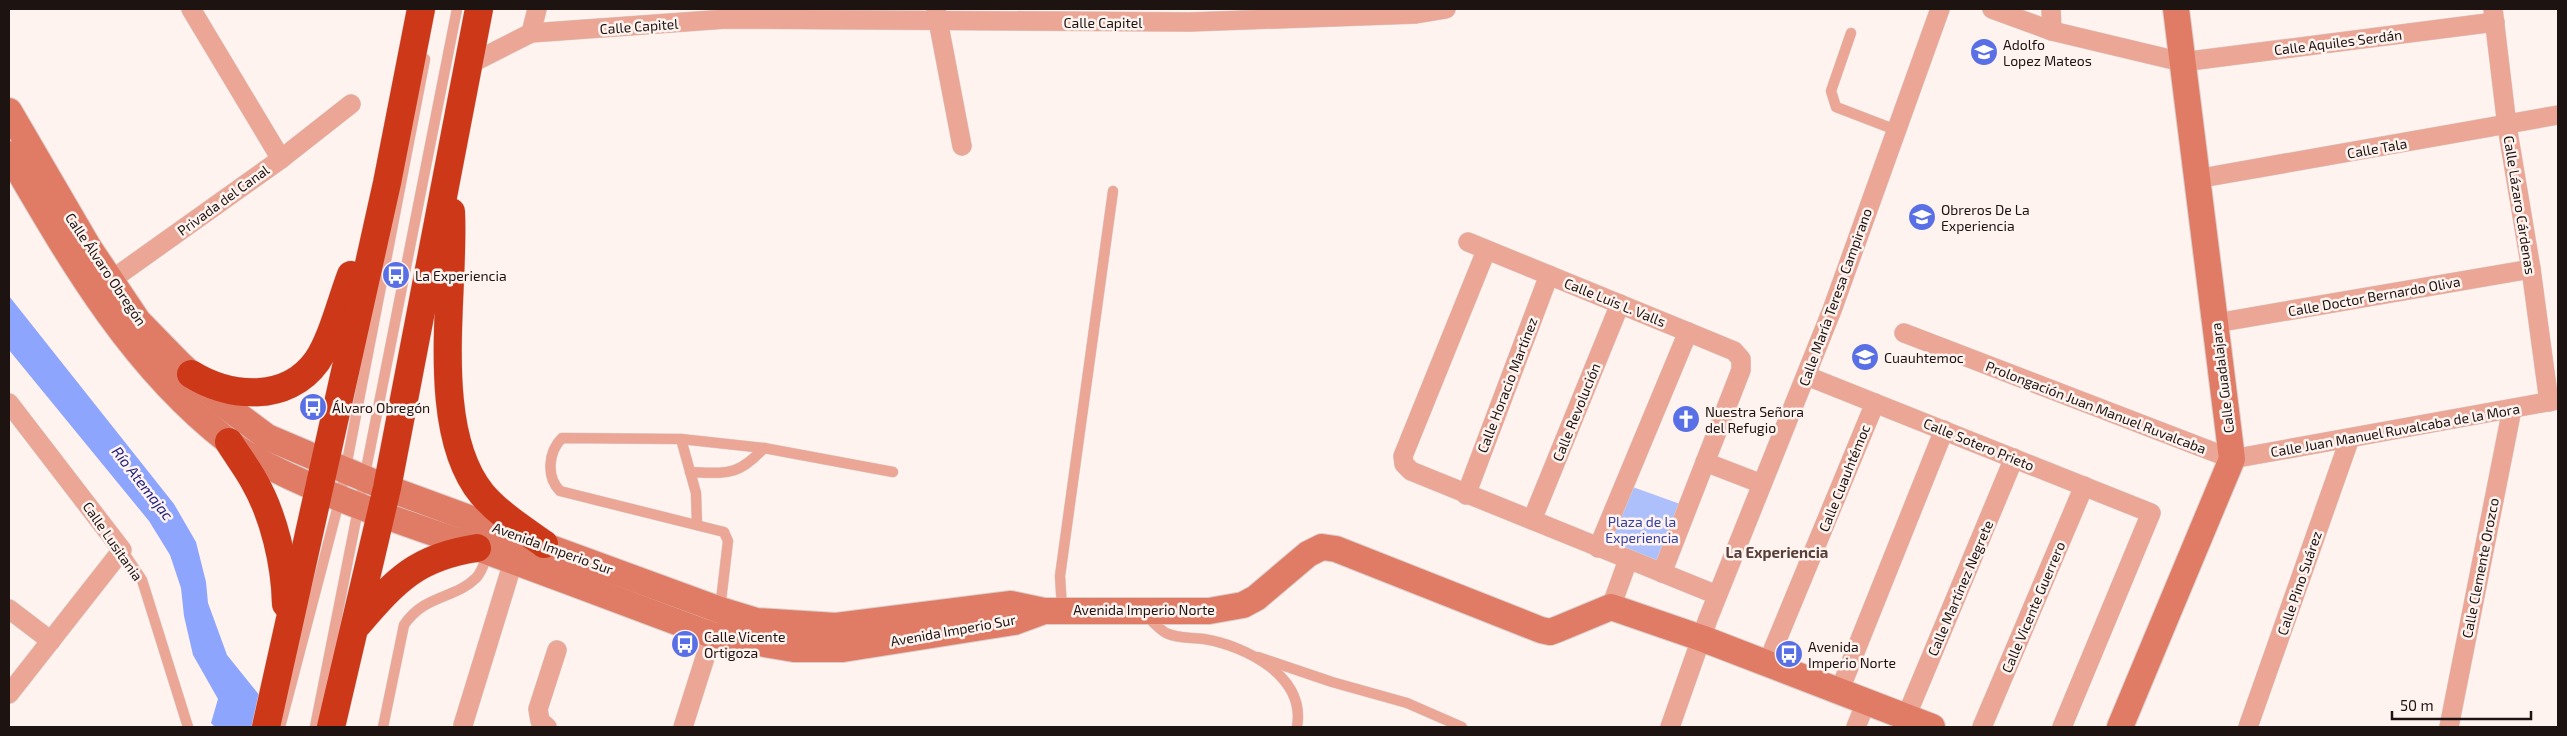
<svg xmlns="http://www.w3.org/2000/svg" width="2567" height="736" font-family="'Exo 2',sans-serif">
	<rect width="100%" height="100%" fill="#fff3f0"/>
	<!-- green -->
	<polygon fill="#aec0fc" points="1630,486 1683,505 1659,569 1599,545"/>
	<!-- water -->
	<polygon fill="#8ea5fd" points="9,296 174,504 196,542 206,582 208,603 227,655 285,727 215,727 211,723 218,699 193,655 184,616 181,588 170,555 149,521 9,350"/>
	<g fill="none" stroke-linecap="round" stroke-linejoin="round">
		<!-- lane casing -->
		<g stroke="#dbcfcc" stroke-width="11">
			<g id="lane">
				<polyline points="1851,33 1831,91 1836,107 1896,130"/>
				<polyline points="681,439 696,493 697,525"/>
				<path d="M690,472C727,473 737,477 764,448"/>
				<polyline points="122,550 142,580 188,727"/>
				<path d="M720,609L728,541L724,532L560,491C546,477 548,452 562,438L681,439L764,448L893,472"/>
				<polyline points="1062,609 1060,576 1113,191"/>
				<path d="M1146,615C1152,621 1159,629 1166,633C1178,639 1191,637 1204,639C1246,646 1306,676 1297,727"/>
				<polyline points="1258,657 1332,682 1407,703 1462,727"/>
				<polyline points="280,727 340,498 425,59"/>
				<polyline points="315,727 457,9"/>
				<path d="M383,727L404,625C425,594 455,599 476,578C482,572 485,561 488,553"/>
			</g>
		</g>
		<!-- street casing -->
		<g stroke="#dbcfcc" stroke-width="20">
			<g id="street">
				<polyline points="191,9 281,159"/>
				<polyline points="1992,9 2052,31 2182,62 2495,22"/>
				<polyline points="2051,9 2052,31"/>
				<polyline points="2493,9 2507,126 2531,269 2549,402"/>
				<polyline points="936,10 962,146"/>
				<polyline points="531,33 537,9"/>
				<polyline points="468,65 531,33 726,19 1190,22 1416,14 1446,9"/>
				<polyline points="2196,179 2558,115"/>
				<polyline points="1468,242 1688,332 1734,351 1741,359 1741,370 1662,573"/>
				<polyline points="1486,251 1403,456 1404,464 1411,471 1717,595"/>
				<polyline points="100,288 281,159 351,104"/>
				<polyline points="2216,323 2531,269"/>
				<polyline points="1904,333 2232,459 2558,400"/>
				<polyline points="1807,376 2151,513 2062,727"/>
				<polyline points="9,403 122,550 9,694"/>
				<polyline points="1705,462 1762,484"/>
				<polyline points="1466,495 1549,275"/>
				<polyline points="1532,520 1620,304"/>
				<polyline points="1598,548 1688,332"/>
				<polyline points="1611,607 1628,560"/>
				<polyline points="9,609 51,641"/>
				<polyline points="1767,664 1875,403"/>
				<polyline points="1839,692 1944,430"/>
				<polyline points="1906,717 2014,458"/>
				<polyline points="463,725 513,562"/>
				<polyline points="547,727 540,721 538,709 557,650"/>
				<polyline points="683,727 716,623"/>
				<polyline points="1670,727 1708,619 1832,310 1940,9"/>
				<polyline points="1856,727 1866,702"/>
				<polyline points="1982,727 2084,486"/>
				<polyline points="2248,727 2350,438"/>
				<polyline points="2449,727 2512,409"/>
			</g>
		</g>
		<!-- secondary casing -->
		<g stroke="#dbcfcc" stroke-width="28">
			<g id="secondary">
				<polyline points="9,111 89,248 138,321 180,364 223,404 267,437 387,488 720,610 756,621 836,626 1011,604 1044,611 1209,611 1243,605 1256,598 1308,554 1322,547 1336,549 1541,630 1550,632 1558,629 1611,607 1701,638 1932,727"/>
				<path d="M9,154C71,260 131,366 229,442C248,457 270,467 291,477C348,504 407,524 466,544C548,573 630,605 712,635L794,649H843L1014,622L1044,611"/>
				<polyline points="2120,727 2232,459 2176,9"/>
			</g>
		</g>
		<!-- highway casing -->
		<g stroke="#dbcfcc" stroke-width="29">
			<g id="highway">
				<path d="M451,212C455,293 428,428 482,494C499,514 523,529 544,544"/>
				<path d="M191,374C230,398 287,403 317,361C332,339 341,301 351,275"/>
				<path d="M229,442C237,455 247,468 254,481C274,516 285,563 286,604"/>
				<path d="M358,624C396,580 417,557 477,548"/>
				<polyline points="266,727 387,183 421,9"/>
				<polyline points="331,727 387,488 479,9"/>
			</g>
		</g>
		<!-- lane -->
		<use href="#lane" stroke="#eba696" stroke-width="10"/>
		<!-- street -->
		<use href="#street" stroke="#eba696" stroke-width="19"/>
		<!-- secondary -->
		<use href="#secondary" stroke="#e07c66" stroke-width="26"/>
		<!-- highway -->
		<use href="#highway" stroke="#cc3818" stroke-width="28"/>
	</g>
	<!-- icons -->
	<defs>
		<g id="school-disc" transform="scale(1.4375)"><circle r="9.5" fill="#586fe5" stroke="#fff3f0"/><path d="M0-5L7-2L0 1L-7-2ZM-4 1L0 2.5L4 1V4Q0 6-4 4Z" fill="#fff"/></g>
		<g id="bus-disc" transform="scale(1.4375)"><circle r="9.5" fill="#586fe5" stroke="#fff3f0"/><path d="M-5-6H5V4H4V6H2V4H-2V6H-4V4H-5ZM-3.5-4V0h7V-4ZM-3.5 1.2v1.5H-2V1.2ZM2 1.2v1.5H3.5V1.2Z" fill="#fff"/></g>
		<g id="church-disc" transform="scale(1.4375)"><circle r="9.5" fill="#586fe5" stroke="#fff3f0"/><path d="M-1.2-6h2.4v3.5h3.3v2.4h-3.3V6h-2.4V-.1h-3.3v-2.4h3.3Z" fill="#fff"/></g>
	</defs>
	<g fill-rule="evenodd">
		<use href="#school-disc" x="1984" y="52"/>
		<use href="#school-disc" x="1922" y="217"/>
		<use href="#bus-disc" x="396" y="275"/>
		<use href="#school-disc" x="1865" y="357"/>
		<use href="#bus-disc" x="313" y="407"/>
		<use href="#church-disc" x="1686" y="419"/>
		<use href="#bus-disc" x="685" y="644"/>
		<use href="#bus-disc" x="1789" y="654"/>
	</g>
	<g text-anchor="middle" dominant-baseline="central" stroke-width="5" stroke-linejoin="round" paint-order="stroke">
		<!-- street labels -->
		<g font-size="14" fill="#1d1411" stroke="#fff3f0">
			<text x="1103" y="22">Calle Capitel</text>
			<text transform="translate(639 26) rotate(-4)">Calle Capitel</text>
			<text transform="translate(2338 42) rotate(-7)">Calle Aquiles Serdán</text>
			<text transform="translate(2377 148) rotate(-10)">Calle Tala</text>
			<text transform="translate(223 200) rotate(-36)">Privada del Canal</text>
			<text transform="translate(2520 205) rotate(81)">Calle Lázaro Cárdenas</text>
			<text transform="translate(106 269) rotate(56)">Calle Álvaro Obregón</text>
			<text transform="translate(2374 296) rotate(-10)">Calle Doctor Bernardo Oliva</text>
			<text transform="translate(1835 297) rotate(-70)">Calle María Teresa Campirano</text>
			<text transform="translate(1615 302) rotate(22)">Calle Luis L. Valls</text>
			<text transform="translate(2222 378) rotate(-97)">Calle Guadalajara</text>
			<text transform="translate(1507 385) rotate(-69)">Calle Horacio Martínez</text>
			<text transform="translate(2096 407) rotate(21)">Prolongación Juan Manuel Ruvalcaba</text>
			<text transform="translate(1576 412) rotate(-68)">Calle Revolución</text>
			<text transform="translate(2395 430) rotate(-10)">Calle Juan Manuel Ruvalcaba de la Mora</text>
			<text transform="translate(1979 444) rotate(22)">Calle Sotero Prieto</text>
			<text transform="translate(1844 478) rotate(-68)">Calle Cuauhtémoc</text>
			<text transform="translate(113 541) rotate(55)">Calle Lusitania</text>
			<text transform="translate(553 548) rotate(20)">Avenida Imperio Sur</text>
			<text transform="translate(2480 568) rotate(-79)">Calle Clemente Orozco</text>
			<text transform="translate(2299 583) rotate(-71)">Calle Pino Suárez</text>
			<text transform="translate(1960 588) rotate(-67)">Calle Martínez Negrete</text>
			<text transform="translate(2033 607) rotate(-67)">Calle Vicente Guerrero</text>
			<text x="1144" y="609">Avenida Imperio Norte</text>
			<text transform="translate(953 630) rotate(-10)">Avenida Imperio Sur</text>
		</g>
		<!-- poi labels -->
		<g font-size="14" fill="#1d1411" stroke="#fff3f0" text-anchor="start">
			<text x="2003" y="44">Adolfo<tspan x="2003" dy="16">Lopez Mateos</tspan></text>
			<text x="1941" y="209">Obreros De La<tspan x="1941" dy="16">Experiencia</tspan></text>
			<text x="415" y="275">La Experiencia</text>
			<text x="1884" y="357">Cuauhtemoc</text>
			<text x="332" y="407">Álvaro Obregón</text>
			<text x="1705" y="411">Nuestra Señora<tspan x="1705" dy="16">del Refugio</tspan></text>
			<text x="704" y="636">Calle Vicente<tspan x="704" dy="16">Ortigoza</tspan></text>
			<text x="1808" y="646">Avenida<tspan x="1808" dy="16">Imperio Norte</tspan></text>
		</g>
		<!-- park labels -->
		<g font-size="14" fill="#3342a5" stroke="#fff3f0">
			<text x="1642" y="521">Plaza de la<tspan x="1642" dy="16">Experiencia</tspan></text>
		</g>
		<!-- water labels -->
		<g font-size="15" font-style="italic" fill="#1d2083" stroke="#fff3f0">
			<text transform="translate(143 483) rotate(52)">Río Atemajac</text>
		</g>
		<!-- neighbourhood labels -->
		<g font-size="15" font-weight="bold" fill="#57403b" stroke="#fff3f0">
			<text x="1777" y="552">La Experiencia</text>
		</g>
	</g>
	<!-- border -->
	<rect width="2567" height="736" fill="none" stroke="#1d1411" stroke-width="20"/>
	<!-- scale -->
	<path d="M2392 711v8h139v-8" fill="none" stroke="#1d1411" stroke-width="2.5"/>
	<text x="2400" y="711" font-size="15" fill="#1d1411" stroke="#fff3f0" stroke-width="4" paint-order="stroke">50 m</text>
</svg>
